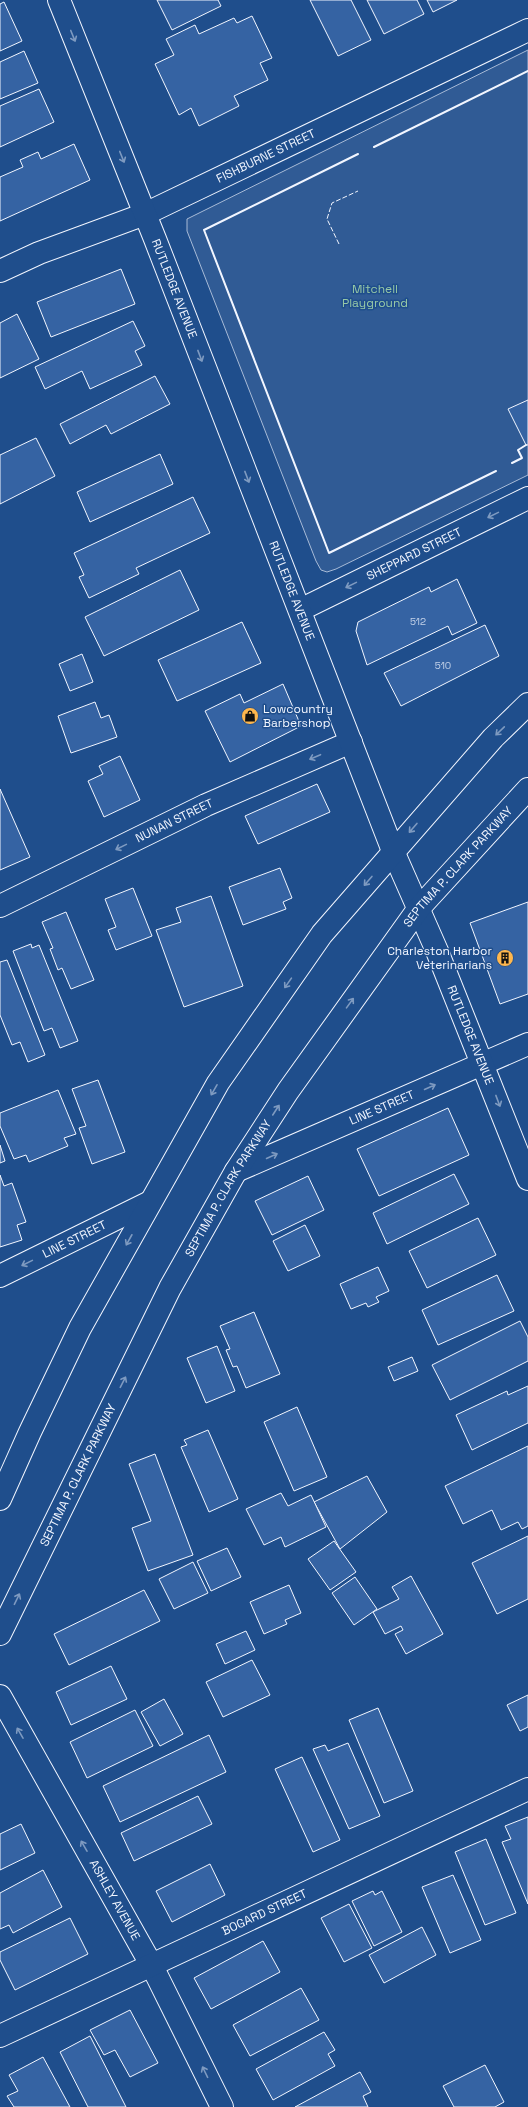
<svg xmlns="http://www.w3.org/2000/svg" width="528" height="2107" font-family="'Space Grotesk',sans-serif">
	<rect width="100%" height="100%" fill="#1f4e8c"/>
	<!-- built -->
	<polygon fill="#305b95" stroke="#a8bbd7" points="528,50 528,475 336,569 327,572 321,570 316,561 187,231 187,219"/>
	<!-- building -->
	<g fill="#3563a3" stroke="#f2f6ff">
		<polygon points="157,0 218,0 221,6 172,30"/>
		<polygon points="310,0 351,0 371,40 338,56"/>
		<polygon points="367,0 417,0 424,14 384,34"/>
		<polygon points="427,0 457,0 433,12"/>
		<polygon points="4,2 22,41 0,51 0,4"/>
		<polygon points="252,16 272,58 260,63 268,80 234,96 239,106 199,126 191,108 179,115 155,64 174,55 166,39 195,25 199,34 234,18 237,23"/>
		<polygon points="24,51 38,83 0,99 0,62"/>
		<polygon points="39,89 54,122 0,147 0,106"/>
		<polygon points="74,144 90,180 0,221 0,177 23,167 20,160 38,152 41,159"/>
		<polygon points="121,269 135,304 51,337 37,302"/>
		<polygon points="17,314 39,359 0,378 0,323"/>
		<polygon points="133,321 145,346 135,351 142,365 90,389 82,371 45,389 35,367"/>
		<polygon points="155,376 170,404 111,434 106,425 70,444 60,424"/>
		<polygon points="528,400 528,445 526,445 508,409"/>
		<polygon points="36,438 55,476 0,504 0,455"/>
		<polygon points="160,454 173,484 90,522 77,492"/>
		<polygon points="193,497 210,533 136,568 139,574 89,598 79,577 84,575 74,553"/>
		<polygon points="180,570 199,610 104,656 85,617"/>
		<polygon points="457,579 477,623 452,635 448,626 367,665 356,631 358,622 429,587 431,592"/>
		<polygon points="242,622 261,663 177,701 158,660"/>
		<polygon points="485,625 499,656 401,706 384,673"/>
		<polygon points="82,654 93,682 70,691 59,664"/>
		<polygon points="283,684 301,726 230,762 205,711 240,694 244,703"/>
		<polygon points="95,702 101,718 109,715 117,737 71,753 58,716"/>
		<polygon points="120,756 140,800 104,817 88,781 103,774 99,766"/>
		<polygon points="317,784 330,812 258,844 245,816"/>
		<polygon points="0,789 30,857 0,870"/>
		<polygon points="280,868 292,898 283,902 286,909 243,925 229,887"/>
		<polygon points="133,888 152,936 116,950 108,930 116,927 105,899"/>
		<polygon points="211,896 243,986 184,1007 156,930 181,922 176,908"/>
		<polygon points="528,902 528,994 500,1004 470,923"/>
		<polygon points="66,912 94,980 71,989 62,968 58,970 50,949 53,948 42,922"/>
		<polygon points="31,944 32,948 39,945 78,1041 60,1048 52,1028 44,1031 13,951"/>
		<polygon points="7,960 45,1055 28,1062 20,1042 12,1045 0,1015 0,962"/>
		<polygon points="98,1080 125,1152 92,1164 79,1128 86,1126 72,1089"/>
		<polygon points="58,1090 76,1134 64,1138 68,1146 29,1162 26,1155 14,1159 0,1126 0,1113"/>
		<polygon points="448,1108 469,1155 379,1196 357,1149"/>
		<polygon points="0,1145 5,1161 0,1163"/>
		<polygon points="454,1174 469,1204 387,1244 373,1213"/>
		<polygon points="0,1175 4,1186 12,1183 26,1222 17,1225 22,1240 0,1247"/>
		<polygon points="308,1176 324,1210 272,1235 255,1201"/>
		<polygon points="478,1218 496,1255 427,1288 409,1251"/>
		<polygon points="305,1225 320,1256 288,1271 273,1241"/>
		<polygon points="378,1267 389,1291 376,1297 379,1302 368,1307 366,1303 351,1309 340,1284"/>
		<polygon points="497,1275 514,1311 438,1345 422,1310"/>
		<polygon points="254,1312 280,1374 246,1388 237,1366 233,1367 226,1350 230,1349 220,1326"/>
		<polygon points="520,1321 528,1337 528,1361 450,1400 432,1365"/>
		<polygon points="217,1346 235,1391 206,1403 187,1358"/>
		<polygon points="412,1357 418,1371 394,1381 388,1367"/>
		<polygon points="528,1386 528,1423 472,1450 456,1415 507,1391 508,1395"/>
		<polygon points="297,1407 327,1477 294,1491 264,1422"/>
		<polygon points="208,1430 238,1499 209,1512 181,1447 187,1445 184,1440"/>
		<polygon points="528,1446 528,1526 522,1529 518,1522 501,1530 492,1510 463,1524 445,1486"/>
		<polygon points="155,1454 193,1555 148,1571 132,1528 151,1521 129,1464"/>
		<polygon points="367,1476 387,1512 340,1549 314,1502"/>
		<polygon points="281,1493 288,1506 311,1495 326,1527 285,1547 281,1537 264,1545 246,1509"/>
		<polygon points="528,1536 528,1599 497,1614 472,1563"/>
		<polygon points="334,1541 356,1572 330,1590 308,1559"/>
		<polygon points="227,1548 241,1577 211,1591 197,1561"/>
		<polygon points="193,1562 208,1593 174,1609 159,1579"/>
		<polygon points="411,1576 443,1634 406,1654 395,1634 403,1630 401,1626 385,1634 373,1612 399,1599 392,1587"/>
		<polygon points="355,1577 377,1609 354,1625 332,1593"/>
		<polygon points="289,1585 301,1613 285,1620 287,1624 264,1634 250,1602"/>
		<polygon points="144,1590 160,1621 69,1665 54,1634"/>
		<polygon points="246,1631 255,1650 225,1664 216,1644"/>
		<polygon points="252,1660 270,1695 223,1717 206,1682"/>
		<polygon points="111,1666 127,1699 71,1725 56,1692"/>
		<polygon points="528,1695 528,1727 520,1731 507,1705"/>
		<polygon points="164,1699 183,1734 160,1746 141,1712"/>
		<polygon points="378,1708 413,1791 384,1803 349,1720"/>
		<polygon points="135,1710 153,1746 87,1778 70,1742"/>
		<polygon points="209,1735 226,1772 120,1822 103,1786"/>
		<polygon points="348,1743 380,1816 349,1829 313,1749 325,1745 328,1751"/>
		<polygon points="302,1757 340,1840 313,1852 275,1769"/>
		<polygon points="198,1796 212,1824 134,1861 121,1833"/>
		<polygon points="528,1817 528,1904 502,1842 511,1839 505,1826"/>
		<polygon points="21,1824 35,1853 0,1870 0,1834"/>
		<polygon points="486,1839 516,1913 485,1925 455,1852"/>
		<polygon points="210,1864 225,1895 172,1922 156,1891"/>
		<polygon points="43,1870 62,1907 13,1933 9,1925 0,1929 0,1893"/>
		<polygon points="453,1875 481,1940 450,1953 422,1887"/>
		<polygon points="373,1891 375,1895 382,1891 402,1932 374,1946 352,1901"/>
		<polygon points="349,1904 372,1948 344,1962 321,1918"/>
		<polygon points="70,1918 88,1954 15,1990 0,1960 0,1952"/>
		<polygon points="422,1927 436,1955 384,1983 369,1955"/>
		<polygon points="263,1941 280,1972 211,2009 194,1978"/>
		<polygon points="301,1988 319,2020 250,2056 233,2025"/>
		<polygon points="130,2010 158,2063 130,2077 115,2050 104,2055 90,2030"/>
		<polygon points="324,2032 335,2050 328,2054 335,2066 273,2100 256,2069"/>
		<polygon points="90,2036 126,2107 88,2107 60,2052"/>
		<polygon points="43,2057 70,2107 14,2107 7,2096 18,2091 9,2075"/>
		<polygon points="485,2065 504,2102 495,2107 454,2107 443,2086"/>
		<polygon points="360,2072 371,2092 363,2096 368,2107 295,2107"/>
	</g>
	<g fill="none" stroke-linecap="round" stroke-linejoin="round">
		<!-- minor casing -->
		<g stroke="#f2f6ff" stroke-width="24">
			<g id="minor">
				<path id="s1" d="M0,271L39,253L145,214L528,30"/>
				<path id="s2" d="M300,610L528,498"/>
				<path id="s3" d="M0,906L206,805L351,742"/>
				<path id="s4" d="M236,1171L528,1044"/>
				<path id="s5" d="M0,1276L150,1202"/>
				<path id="s6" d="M0,1696L152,1966L222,2107"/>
				<path id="s7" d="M0,2036L528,1789"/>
			</g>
		</g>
		<!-- major casing -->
		<g stroke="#f2f6ff" stroke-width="24">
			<g id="major">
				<path id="s8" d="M59,0L155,239L393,851L437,951L528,1179"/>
			</g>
		</g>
		<!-- highway casing -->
		<g stroke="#f2f6ff" stroke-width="24">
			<g id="highway">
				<polyline points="0,1499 30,1432 80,1328 218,1083 322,934 493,738 528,704"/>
				<path id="s9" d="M0,1634L170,1288L236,1171L288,1091L419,908L528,789"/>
			</g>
		</g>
		<!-- minor -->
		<use href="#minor" stroke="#1f4e8c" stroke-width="22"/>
		<!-- major -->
		<use href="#major" stroke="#1f4e8c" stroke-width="22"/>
		<!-- highway -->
		<use href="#highway" stroke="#1f4e8c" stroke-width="22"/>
		<!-- fence -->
		<polyline stroke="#f2f6ff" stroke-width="1" stroke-dasharray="5 2" stroke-linecap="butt" points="339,244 327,219 332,203 358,191"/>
		<!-- wall -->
		<g stroke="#f2f6ff" stroke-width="2">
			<polyline points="374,147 528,71"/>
			<polyline points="358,154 204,230 329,553 496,471"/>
			<polyline points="512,463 522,458 518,450 526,445"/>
		</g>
	</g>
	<!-- one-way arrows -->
	<defs><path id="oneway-shaft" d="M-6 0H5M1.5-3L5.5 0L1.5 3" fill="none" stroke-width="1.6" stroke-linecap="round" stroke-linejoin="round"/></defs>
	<g stroke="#7e9ac0">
		<use href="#oneway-shaft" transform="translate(73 36) rotate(68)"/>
		<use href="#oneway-shaft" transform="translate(122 157) rotate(68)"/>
		<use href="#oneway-shaft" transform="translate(200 356) rotate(69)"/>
		<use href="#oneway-shaft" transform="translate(247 477) rotate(69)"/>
		<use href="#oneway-shaft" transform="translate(493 515) rotate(154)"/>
		<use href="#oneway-shaft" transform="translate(351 585) rotate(154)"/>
		<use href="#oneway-shaft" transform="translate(500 731) rotate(136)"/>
		<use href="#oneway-shaft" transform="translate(315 757) rotate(157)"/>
		<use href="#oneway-shaft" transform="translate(413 828) rotate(131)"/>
		<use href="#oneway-shaft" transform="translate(121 847) rotate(154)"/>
		<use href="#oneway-shaft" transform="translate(368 881) rotate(131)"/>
		<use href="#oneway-shaft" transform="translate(288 983) rotate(125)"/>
		<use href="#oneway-shaft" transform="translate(350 1003) rotate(-54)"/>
		<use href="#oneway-shaft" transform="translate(430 1087) rotate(-24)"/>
		<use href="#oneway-shaft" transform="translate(214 1090) rotate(120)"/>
		<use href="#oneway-shaft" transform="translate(498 1101) rotate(69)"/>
		<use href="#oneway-shaft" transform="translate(276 1110) rotate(-57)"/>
		<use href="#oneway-shaft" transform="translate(272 1156) rotate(-24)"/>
		<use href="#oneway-shaft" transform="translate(129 1240) rotate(119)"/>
		<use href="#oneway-shaft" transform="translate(27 1263) rotate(154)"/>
		<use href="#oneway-shaft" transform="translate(123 1382) rotate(-63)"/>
		<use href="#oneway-shaft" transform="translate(17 1599) rotate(-64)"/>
		<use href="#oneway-shaft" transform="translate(20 1733) rotate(-120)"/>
		<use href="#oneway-shaft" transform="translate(84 1846) rotate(-120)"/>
		<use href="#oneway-shaft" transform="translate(205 2072) rotate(-116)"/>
	</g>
	<!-- icons -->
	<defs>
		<g id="shop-disc" transform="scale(0.9)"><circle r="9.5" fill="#ffb74d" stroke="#1f4e8c"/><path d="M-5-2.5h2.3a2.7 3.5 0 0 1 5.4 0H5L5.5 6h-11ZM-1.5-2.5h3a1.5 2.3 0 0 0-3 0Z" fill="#111"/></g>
		<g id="building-disc" transform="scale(0.9)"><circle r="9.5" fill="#ffb74d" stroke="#1f4e8c"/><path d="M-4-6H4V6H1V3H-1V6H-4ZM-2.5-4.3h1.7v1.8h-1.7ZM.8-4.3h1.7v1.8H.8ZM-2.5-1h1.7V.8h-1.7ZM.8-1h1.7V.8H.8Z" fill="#111"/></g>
	</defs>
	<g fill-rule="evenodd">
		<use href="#shop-disc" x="250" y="716"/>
		<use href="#building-disc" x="505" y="958"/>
	</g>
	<g text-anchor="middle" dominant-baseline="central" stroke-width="3" stroke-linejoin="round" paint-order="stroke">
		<!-- number labels -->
		<g font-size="10" fill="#c3d1e8">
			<text x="418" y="621">512</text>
			<text x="443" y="665">510</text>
		</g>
		<!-- street labels -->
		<g font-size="12" fill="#f2f6ff" stroke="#1f4e8c">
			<text stroke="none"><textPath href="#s1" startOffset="290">FISHBURNE STREET</textPath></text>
			<text stroke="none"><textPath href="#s8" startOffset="311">RUTLEDGE AVENUE</textPath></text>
			<text stroke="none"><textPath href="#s2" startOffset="127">SHEPPARD STREET</textPath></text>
			<text stroke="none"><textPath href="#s8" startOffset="635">RUTLEDGE AVENUE</textPath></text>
			<text stroke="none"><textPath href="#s3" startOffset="194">NUNAN STREET</textPath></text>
			<text stroke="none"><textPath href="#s9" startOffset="897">SEPTIMA P. CLARK PARKWAY</textPath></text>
			<text stroke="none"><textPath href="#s8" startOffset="1114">RUTLEDGE AVENUE</textPath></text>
			<text stroke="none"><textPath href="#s4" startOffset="159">LINE STREET</textPath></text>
			<text stroke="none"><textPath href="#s9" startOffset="501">SEPTIMA P. CLARK PARKWAY</textPath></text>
			<text stroke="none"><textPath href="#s5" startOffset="83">LINE STREET</textPath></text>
			<text stroke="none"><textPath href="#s9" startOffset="177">SEPTIMA P. CLARK PARKWAY</textPath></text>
			<text stroke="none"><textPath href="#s6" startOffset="234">ASHLEY AVENUE</textPath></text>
			<text stroke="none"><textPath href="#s7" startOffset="292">BOGARD STREET</textPath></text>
		</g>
		<!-- park labels -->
		<g font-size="12" fill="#97c8a6" stroke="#1f4e8c">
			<text x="375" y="289">Mitchell<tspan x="375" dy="14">Playground</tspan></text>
		</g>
		<!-- poi labels -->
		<g font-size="12" fill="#f2f6ff" stroke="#1f4e8c" text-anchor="start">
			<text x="263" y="709">Lowcountry<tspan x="263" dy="14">Barbershop</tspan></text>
			<text x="492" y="951" text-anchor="end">Charleston Harbor<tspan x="492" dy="14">Veterinarians</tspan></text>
		</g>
	</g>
</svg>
